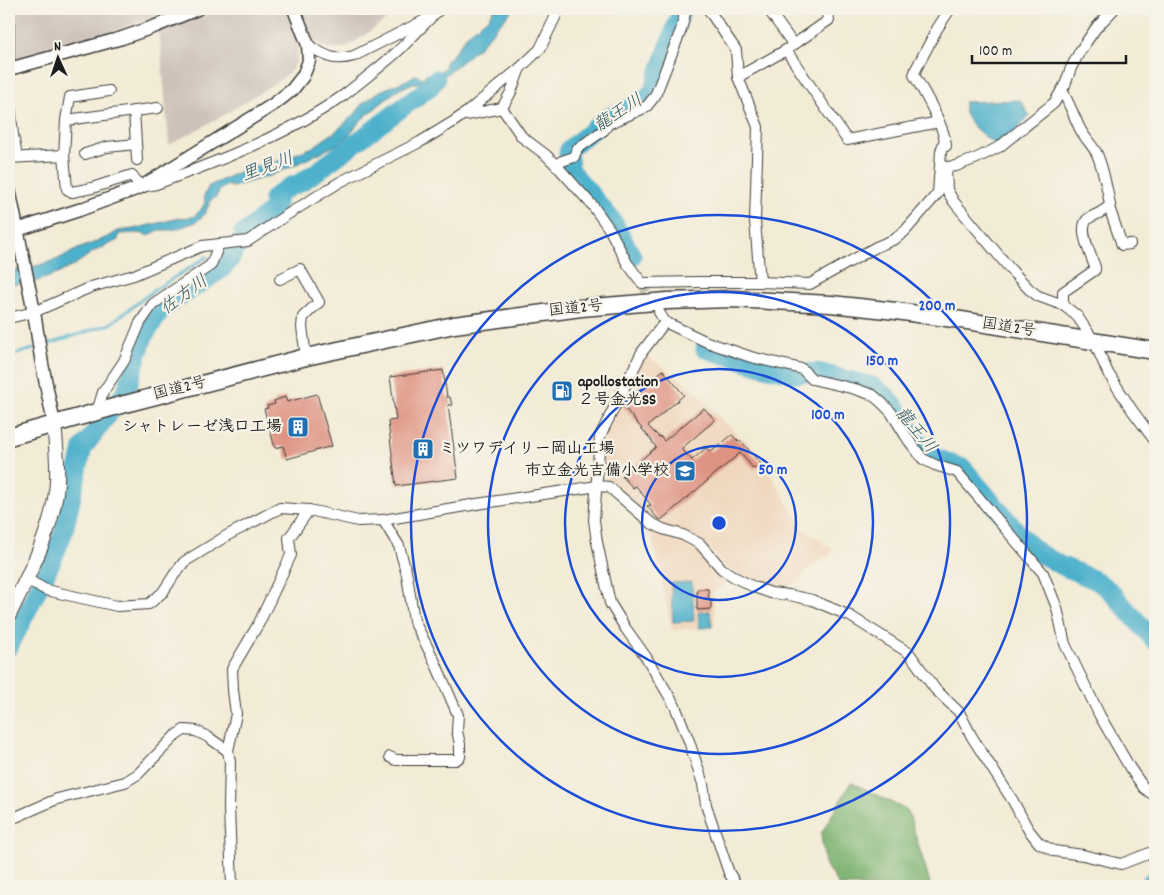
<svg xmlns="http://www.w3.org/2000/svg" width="1164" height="895" font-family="Dekko,'Klee One',sans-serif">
	<rect width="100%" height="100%" fill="#f7f3e8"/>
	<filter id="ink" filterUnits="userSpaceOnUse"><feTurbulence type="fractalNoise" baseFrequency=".02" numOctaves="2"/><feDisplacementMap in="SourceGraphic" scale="10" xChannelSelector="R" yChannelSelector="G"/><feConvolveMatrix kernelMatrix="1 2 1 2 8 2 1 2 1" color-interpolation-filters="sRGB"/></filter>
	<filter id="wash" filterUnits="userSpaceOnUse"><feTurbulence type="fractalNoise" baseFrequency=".0096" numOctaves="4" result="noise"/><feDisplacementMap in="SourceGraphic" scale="20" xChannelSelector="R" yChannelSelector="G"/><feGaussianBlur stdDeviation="1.12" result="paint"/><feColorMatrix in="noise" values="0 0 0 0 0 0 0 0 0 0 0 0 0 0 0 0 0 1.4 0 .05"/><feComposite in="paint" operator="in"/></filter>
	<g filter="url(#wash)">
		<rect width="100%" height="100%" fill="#f2ebd5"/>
		<!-- built -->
		<g fill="#efd6bc">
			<polygon points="645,355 692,387 737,435 745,440 767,468 803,529 822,541 823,546 829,546 831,548 832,553 808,569 799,580 789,587 772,590 757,585 721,564 711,550 654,522 608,482 603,475 600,463 604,438"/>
			<polygon points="650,527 692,544 702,553 714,567 729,579 725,584 713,592 715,627 672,630"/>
		</g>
		<!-- industrial -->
		<polygon fill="#cdc2b9" points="13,9 401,9 346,48 330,48 320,45 312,38 298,44 296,62 291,71 281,79 219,118 169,145 158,16 112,32 17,59 13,57"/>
		<!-- forest -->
		<polygon fill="#7ab16e" stroke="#4b6645" points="851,782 908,811 931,886 839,886 825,864 821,834"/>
		<!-- water -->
		<g fill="#4db1cc" stroke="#346674">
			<path d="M494,9H513L479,47L430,88L429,86L421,83H413L396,91L361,120L349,135L336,145L301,162L272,175L233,187L226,185L220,190L216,197L212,199L204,215L196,222L173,230H159L148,236C140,231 129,234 119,234L118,237V240L93,252L73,266L57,274L38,281L9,285V272L36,266L56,260L76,250L110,236L118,231L133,229L180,218L193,217L200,211L205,203L204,196L209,186L254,165L263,167L313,147L336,131L357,112L362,104L380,91L407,80L415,75L424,78L426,74L440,71L445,68V62L451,57L468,34L488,18Z"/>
			<path d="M1020,100L1030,116L1014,132L995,144C982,135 961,120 964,102Z"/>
			<polygon points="692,582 694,621 673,622 671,583"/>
			<polygon points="710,611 712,627 699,628 698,612"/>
			<polygon points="1155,864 1155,886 1136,886"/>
		</g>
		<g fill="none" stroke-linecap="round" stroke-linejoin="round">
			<!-- stream -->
			<g stroke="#4db1cc" stroke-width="3">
				<polyline points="234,231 273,199"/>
				<polyline points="43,346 110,324 156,289 207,257"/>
				<polyline points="9,356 37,348"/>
			</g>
			<!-- river -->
			<g stroke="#4db1cc" stroke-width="19">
				<polyline points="632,256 612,220 571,171 568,154 569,149 607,118 636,106 645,99 653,91 682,9"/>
				<polyline points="705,349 764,367 797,374 817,372 872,386 886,396 897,409 921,446 931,456 963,468 1024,540 1039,553 1060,565 1097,581 1110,591 1155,641"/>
				<polyline points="9,647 52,561 64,531 83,448 126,391 144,336 163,308 222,269 229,261 246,232 254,227 274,210 277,204 277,201 273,199 278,194 289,187 300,183 319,170 430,87 436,79"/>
			</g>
		</g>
		<g id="blocks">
			<!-- building -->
			<g fill="#de9281">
				<polygon points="443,370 447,397 450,397 452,405 448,405 458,478 396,486 388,421 396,420 390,377"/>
				<polygon points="663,370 684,395 648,426 659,437 660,436 664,441 704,408 715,420 681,449 692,460 706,448 711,452 732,435 739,442 741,441 761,464 754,469 740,453 661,520 657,518 647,506 651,505 636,486 633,488 622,476 656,447 652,442 653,442 623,406 624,403"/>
				<polygon points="317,394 332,446 287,459 283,446 275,448 264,409 268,408 267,406 275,404 274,401 285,397 287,402"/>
				<polygon points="697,589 708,589 709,600 711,600 711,609 697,610"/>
			</g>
		</g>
	</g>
	<g filter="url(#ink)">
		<use href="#blocks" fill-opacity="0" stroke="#3c3b38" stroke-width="1"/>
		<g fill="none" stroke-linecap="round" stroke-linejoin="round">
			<!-- minor-tunnel -->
			<polyline stroke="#c7c2b0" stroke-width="10" stroke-dasharray="10 5" stroke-linecap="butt" points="642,283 654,305"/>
			<!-- minor casing -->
			<g stroke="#3c3b38" stroke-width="12">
				<g id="minor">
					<polyline points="9,9 9,96 13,135 17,157"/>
					<polyline points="708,9 736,50 738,77 786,50"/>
					<polyline points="768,9 793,44"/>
					<polyline points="825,9 829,20 786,50 847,140 939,122"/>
					<path d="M308,45C326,56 333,62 354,56L427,19"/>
					<polyline points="520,68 511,92 502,108 522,137 546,155 557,166 593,206 610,230 627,263 642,283 700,282 760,282 810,284 876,247 895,239 905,231 938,193 941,151 945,139"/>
					<polyline points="738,77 758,127 755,221 760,282"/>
					<path d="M1062,90C1069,103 1074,116 1080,129C1085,138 1091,144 1096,152C1102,164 1108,192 1110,205C1104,212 1097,214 1089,218C1076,226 1091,255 1095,267V270L1063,292V305"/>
					<polyline points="134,111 137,160"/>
					<polyline points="467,115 502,108"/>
					<polyline points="66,120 158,108"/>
					<path d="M946,146C945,127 924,92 914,75L916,69L937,29L950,9"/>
					<polyline points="85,154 107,147 136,144"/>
					<polyline points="64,155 66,120 70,97 109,91"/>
					<path d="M9,158L64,155L67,189L72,192L92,188L132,175L141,187L156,184C220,161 289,134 344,95C362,81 380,67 397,52C412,38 425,22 440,9"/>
					<polyline points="556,165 562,161 574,157 577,149 604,130 608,124 642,109 647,106 655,96 681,30 686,9"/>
					<polyline points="946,167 956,166 977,158 999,147 1054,103 1065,85 1071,68 1080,51 1096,28 1114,9"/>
					<polyline points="946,168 947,190 954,202 1011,270 1029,289 1038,296 1063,305 1077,316 1094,341 1108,373 1132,410 1155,441"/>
					<polyline points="1109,207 1122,245 1130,244"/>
					<polyline points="280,279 300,269 319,302 303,317 302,327 306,357"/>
					<polyline points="659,312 665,322 707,342 751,357 802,369 812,379 855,389 873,395 882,403 891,412 909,441 923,459 935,465 957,472 1043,573 1057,608 1065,644 1100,716 1130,768 1144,788 1155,796"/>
					<polyline points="9,318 34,312 91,287 134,275 202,246 248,241 285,216 340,182 420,142 453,122 467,112 520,68 540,49 559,9"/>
					<polyline points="665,322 642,352 600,436 594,520 597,542 610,603 626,629 646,657 675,706 689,741 703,784 706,805 729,873 737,886"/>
					<polyline points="97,412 103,392 124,361 140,323 153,304 211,265 219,244"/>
					<polyline points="383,520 399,546 407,575 414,621 435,662 458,715 457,731 460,744 460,757 455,760 396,760 390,757"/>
					<polyline points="26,579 46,590 117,606 149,604 163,592 174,575 184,562 228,535 280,508 309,510 358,521 383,520 477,504 598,486 609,487 651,523 663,529 683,535 700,544 722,569 736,578 754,587 771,593 789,595 812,600 850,616 909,653 935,689 959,712 972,737 1013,801 1028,829 1039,843 1054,851 1083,855 1121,864 1155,851"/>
					<polyline points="9,818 16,817 57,799 125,782 138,774 175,736 184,730 196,731 208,737 228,751"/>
					<polyline points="232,886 229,808 230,762 228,751 236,714 233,690 232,669 259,623 291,555 289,538 309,510"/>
				</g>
			</g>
			<!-- tertiary casing -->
			<g stroke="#3c3b38" stroke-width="15">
				<g id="tertiary">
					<polyline points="9,69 122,38 156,26 197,9"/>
					<polyline points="9,189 34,312 42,364 54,424"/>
					<polyline points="17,230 79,210 141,187 274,104 292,90 303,76 309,61 308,45 294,9"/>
				</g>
			</g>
			<!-- secondary casing -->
			<g stroke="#3c3b38" stroke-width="16">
				<path id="secondary" d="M9,615C29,573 54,529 57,482C58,462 56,443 54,424"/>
			</g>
			<!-- trunk casing -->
			<g stroke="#3c3b38" stroke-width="19">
				<polyline id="trunk" points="9,437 121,405 306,357 454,325 581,308 667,301 731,299 831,304 896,311 961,320 1155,351"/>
			</g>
			<!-- minor -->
			<use href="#minor" stroke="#fff" stroke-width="10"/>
			<!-- tertiary -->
			<use href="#tertiary" stroke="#fff" stroke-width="12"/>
			<!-- secondary -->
			<use href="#secondary" stroke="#fff" stroke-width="14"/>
			<!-- trunk -->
			<use href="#trunk" stroke="#fff" stroke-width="16"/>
		</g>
	</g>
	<!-- distance rings -->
	<g fill="none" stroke="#1d4ed8" stroke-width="2.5">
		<circle cx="719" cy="523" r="77"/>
		<circle cx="719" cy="523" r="154"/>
		<circle cx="719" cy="523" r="231"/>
		<circle cx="719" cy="523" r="308"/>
	</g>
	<!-- icons -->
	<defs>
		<g id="fuel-square" transform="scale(1.125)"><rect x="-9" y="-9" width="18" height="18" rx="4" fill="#1f6fb2" stroke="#f7f3e8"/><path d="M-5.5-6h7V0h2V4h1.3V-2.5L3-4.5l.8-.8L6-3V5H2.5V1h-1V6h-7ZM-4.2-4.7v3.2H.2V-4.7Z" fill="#fff"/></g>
		<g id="building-square" transform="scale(1.125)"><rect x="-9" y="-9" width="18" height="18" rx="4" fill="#1f6fb2" stroke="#f7f3e8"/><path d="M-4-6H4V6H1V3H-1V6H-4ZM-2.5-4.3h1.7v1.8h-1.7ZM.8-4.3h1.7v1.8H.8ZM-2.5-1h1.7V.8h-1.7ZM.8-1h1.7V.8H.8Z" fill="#fff"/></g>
		<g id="school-square" transform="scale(1.125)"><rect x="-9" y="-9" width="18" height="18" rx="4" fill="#1f6fb2" stroke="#f7f3e8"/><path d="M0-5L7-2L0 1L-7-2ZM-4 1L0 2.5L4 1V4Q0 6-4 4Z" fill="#fff"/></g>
	</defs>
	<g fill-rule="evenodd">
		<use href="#fuel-square" x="562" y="391"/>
		<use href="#building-square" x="298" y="427"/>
		<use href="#building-square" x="423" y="449"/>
		<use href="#school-square" x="685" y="471"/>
	</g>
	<g text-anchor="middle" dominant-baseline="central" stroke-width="4.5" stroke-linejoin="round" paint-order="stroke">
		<!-- street labels -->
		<g font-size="16" fill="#1c1c1c" stroke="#f7f3e8">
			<text transform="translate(576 309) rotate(-6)">国道2号</text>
			<text transform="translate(1009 328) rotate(9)">国道2号</text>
			<text transform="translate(180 389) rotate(-14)">国道2号</text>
		</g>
		<!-- poi labels -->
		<g font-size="16" font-weight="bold" fill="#1c1c1c" stroke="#f7f3e8" text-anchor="start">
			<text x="578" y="382">apollostation<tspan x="578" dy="18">２号金光SS</tspan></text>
			<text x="282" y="427" text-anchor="end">シャトレーゼ浅口工場</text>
			<text x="439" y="449">ミツワデイリー岡山工場</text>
			<text x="669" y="471" text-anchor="end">市立金光吉備小学校</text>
		</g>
		<!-- water labels -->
		<g font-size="18" font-style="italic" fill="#305862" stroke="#f7f3e8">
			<text transform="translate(619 114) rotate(-33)">龍王川</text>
			<text transform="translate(268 168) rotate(-20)">里見川</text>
			<text transform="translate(185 296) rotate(-36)">佐方川</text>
			<text transform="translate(915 431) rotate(50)">龍王川</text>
		</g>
	</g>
	<circle cx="719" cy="523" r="8" fill="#1d4ed8" stroke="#f7f3e8" stroke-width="2.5"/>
	<g font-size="15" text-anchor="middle" font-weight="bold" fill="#1d4ed8" stroke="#f7f3e8" stroke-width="4.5" stroke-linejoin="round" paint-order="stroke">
		<text x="937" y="310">200 m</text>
		<text x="882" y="365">150 m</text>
		<text x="828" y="419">100 m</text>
		<text x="773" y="474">50 m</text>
	</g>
	<!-- margin -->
	<rect width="1164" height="895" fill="none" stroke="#f7f3e8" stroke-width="30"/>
	<!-- north arrow -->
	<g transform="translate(58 58) rotate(357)" stroke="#f7f3e8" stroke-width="4" paint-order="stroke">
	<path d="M0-4L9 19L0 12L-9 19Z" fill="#1c1c1c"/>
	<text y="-8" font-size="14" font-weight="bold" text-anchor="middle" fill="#1c1c1c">N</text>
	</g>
	<!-- scale -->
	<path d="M972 55v8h154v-8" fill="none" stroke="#1c1c1c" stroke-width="2.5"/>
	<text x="979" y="55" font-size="15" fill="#1c1c1c" stroke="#f7f3e8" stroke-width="4" paint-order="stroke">100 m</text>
</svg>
